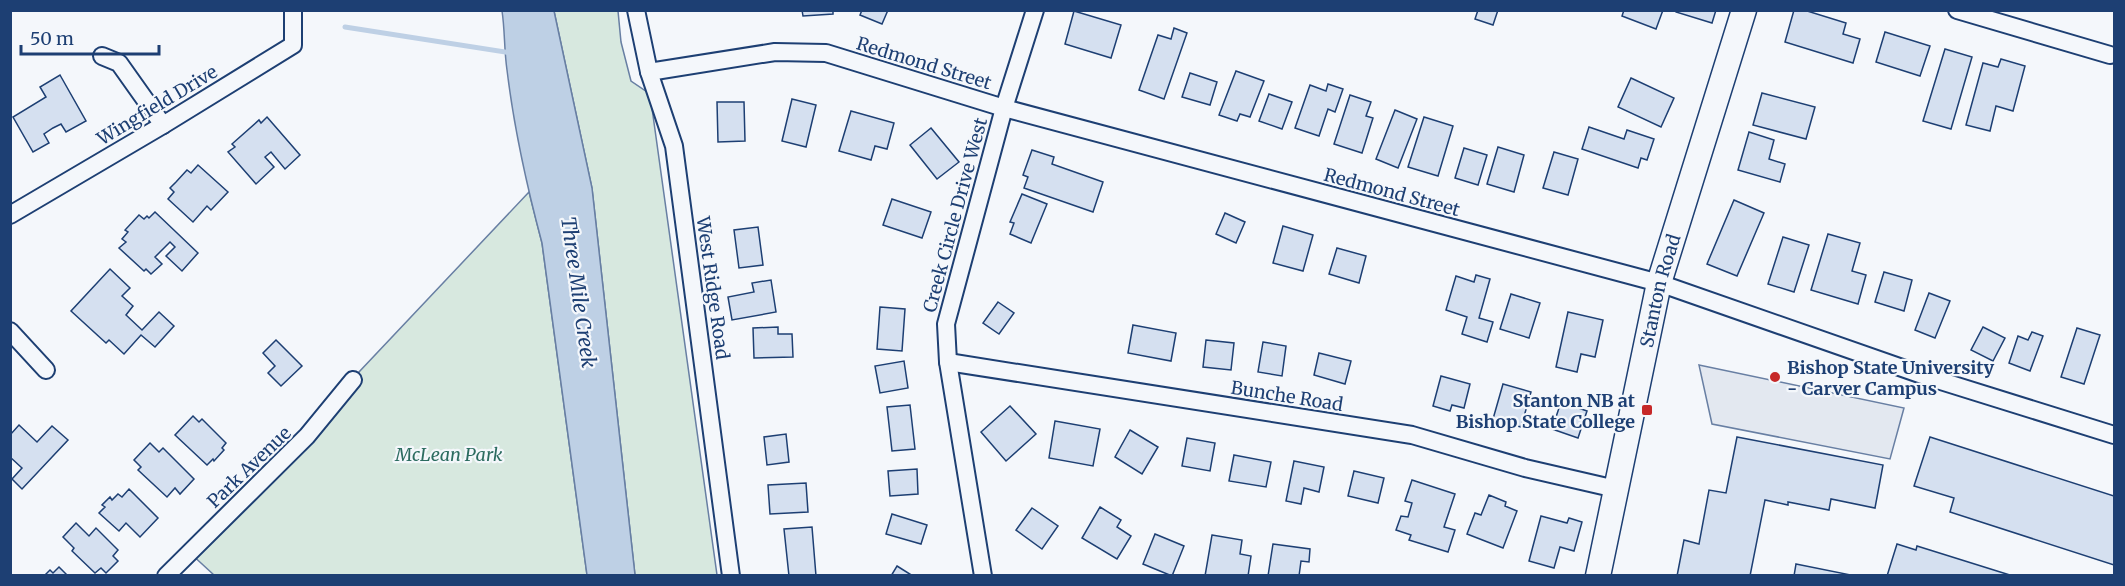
<svg xmlns="http://www.w3.org/2000/svg" width="2125" height="586" font-family="Merriweather,serif">
	<rect width="100%" height="100%" fill="#f4f7fb"/>
	<!-- green -->
	<g fill="#d7e8df" stroke="#687fa3" stroke-width="1.5">
		<polygon points="554,11 618,11 621,42 631,81 650,94 717,575 635,575 592,188"/>
		<polygon points="529,192 542,243 587,575 214,575 189,552"/>
	</g>
	<!-- parking -->
	<polygon fill="#e3e8f0" stroke="#687fa3" stroke-width="1.5" points="1699,365 1904,408 1890,459 1712,424"/>
	<!-- water -->
	<path fill="#bed0e5" stroke="#687fa3" stroke-width="1.5" d="M502,11H554L592,188L635,575H587L542,243C527,187 514,128 507,70C504,50 505,30 502,11Z"/>
	<g fill="none" stroke-linecap="round" stroke-linejoin="round">
		<!-- stream -->
		<polyline stroke="#bed0e5" stroke-width="5" points="345,27 512,53"/>
	</g>
	<!-- building -->
	<g fill="#d5e0f0" stroke="#1d3f73" stroke-width="1.5">
		<polygon points="802,10 833,10 833,14 803,16"/>
		<polygon points="862,10 888,10 882,24 860,15"/>
		<polygon points="1478,10 1498,10 1493,25 1475,19"/>
		<polygon points="1624,10 1663,10 1656,29 1622,16"/>
		<polygon points="1676,10 1716,10 1712,23 1676,12"/>
		<polygon points="1794,10 1804,10 1846,23 1843,34 1860,39 1853,63 1785,42"/>
		<polygon points="1074,11 1121,25 1111,58 1065,44"/>
		<polygon points="1174,28 1187,33 1164,99 1139,90 1158,35 1171,39"/>
		<polygon points="1885,32 1930,46 1920,76 1876,62"/>
		<polygon points="1945,49 1972,57 1951,129 1923,121"/>
		<polygon points="2001,59 2025,66 2013,111 1996,106 1990,131 1966,125 1983,63 1998,67"/>
		<polygon points="1236,71 1264,81 1250,117 1240,114 1237,121 1219,115"/>
		<polygon points="1190,73 1217,82 1210,105 1182,97"/>
		<polygon points="60,75 86,121 66,132 61,124 53,128 44,134 49,143 33,152 13,117 46,97 40,87"/>
		<polygon points="1631,78 1674,98 1661,127 1618,107"/>
		<polygon points="1328,84 1343,89 1335,112 1328,109 1319,136 1295,128 1310,85 1326,91"/>
		<polygon points="1762,93 1815,107 1806,139 1753,125"/>
		<polygon points="1269,94 1292,102 1282,129 1259,121"/>
		<polygon points="1350,95 1371,102 1366,116 1373,118 1362,153 1334,144"/>
		<polygon points="792,99 816,105 806,147 782,141"/>
		<polygon points="717,102 744,102 745,141 718,142"/>
		<polygon points="1395,110 1417,119 1398,168 1376,159"/>
		<polygon points="851,111 894,123 887,149 875,146 871,160 839,151"/>
		<polygon points="267,117 300,155 285,169 271,152 265,157 274,167 256,184 228,152 235,147 232,144 259,120 261,123"/>
		<polygon points="1424,117 1453,126 1438,176 1408,167"/>
		<polygon points="1589,127 1624,139 1627,130 1654,139 1647,160 1641,158 1638,168 1582,149"/>
		<polygon points="931,128 959,162 937,179 910,145"/>
		<polygon points="1749,132 1774,140 1769,159 1785,164 1780,182 1738,170"/>
		<polygon points="1498,147 1524,155 1514,192 1487,184"/>
		<polygon points="1464,148 1487,155 1478,185 1455,178"/>
		<polygon points="1032,150 1054,157 1052,164 1103,182 1093,212 1024,188 1028,177 1023,175"/>
		<polygon points="1554,152 1578,159 1568,195 1543,188"/>
		<polygon points="198,165 228,192 211,210 207,206 193,222 168,199 174,192 170,188 176,182 187,170 191,173"/>
		<polygon points="1022,194 1047,204 1031,243 1010,234 1014,223 1010,222"/>
		<polygon points="892,199 931,212 922,238 883,225"/>
		<polygon points="1734,200 1764,213 1737,276 1707,264"/>
		<polygon points="155,212 198,253 182,271 166,256 175,247 170,242 155,257 162,264 151,274 146,269 144,271 119,248 126,242 122,239 128,232 125,230 139,215 144,219 147,216 149,218"/>
		<polygon points="1225,213 1245,222 1236,243 1216,234"/>
		<polygon points="1283,226 1313,235 1303,271 1273,263"/>
		<polygon points="758,227 763,265 739,268 734,230"/>
		<polygon points="1828,234 1860,243 1852,271 1866,275 1858,304 1811,290"/>
		<polygon points="1783,237 1809,245 1794,292 1768,284"/>
		<polygon points="1337,248 1366,256 1359,283 1329,274"/>
		<polygon points="110,269 130,288 122,296 133,306 126,315 142,330 159,312 174,326 155,347 141,335 124,354 109,340 106,343 71,311"/>
		<polygon points="1884,272 1912,280 1904,311 1875,302"/>
		<polygon points="1476,275 1490,279 1479,318 1493,322 1487,342 1462,334 1467,317 1446,310 1456,276 1474,282"/>
		<polygon points="771,280 776,312 732,320 728,297 754,292 752,283"/>
		<polygon points="1929,293 1950,301 1935,338 1915,330"/>
		<polygon points="1511,294 1540,303 1529,338 1500,329"/>
		<polygon points="998,302 1014,313 999,334 983,323"/>
		<polygon points="880,307 905,309 902,351 877,349"/>
		<polygon points="1568,312 1603,320 1595,357 1581,354 1577,372 1556,367"/>
		<polygon points="1133,325 1176,333 1171,361 1128,353"/>
		<polygon points="778,327 778,334 792,334 793,357 754,358 753,328"/>
		<polygon points="1983,327 2005,338 1993,361 1971,350"/>
		<polygon points="2077,328 2100,335 2084,384 2061,377"/>
		<polygon points="2032,332 2043,336 2030,371 2009,363 2018,336 2028,340"/>
		<polygon points="276,340 302,366 281,386 268,373 275,366 263,353"/>
		<polygon points="1206,340 1234,343 1231,370 1203,367"/>
		<polygon points="1263,342 1286,346 1282,376 1258,372"/>
		<polygon points="1319,353 1351,361 1345,384 1314,375"/>
		<polygon points="904,361 908,388 880,393 875,366"/>
		<polygon points="1441,376 1470,384 1464,408 1452,405 1450,411 1433,406"/>
		<polygon points="1503,384 1531,392 1521,427 1493,419"/>
		<polygon points="1561,402 1587,411 1578,438 1552,429"/>
		<polygon points="910,405 915,449 892,451 887,407"/>
		<polygon points="1010,406 1036,434 1006,461 981,432"/>
		<polygon points="193,416 199,422 202,419 226,443 222,448 224,450 214,461 213,459 207,465 175,435"/>
		<polygon points="1055,421 1100,429 1093,466 1049,458"/>
		<polygon points="19,425 37,442 52,426 68,440 22,489 12,479 22,468 10,457 10,435"/>
		<polygon points="1130,430 1158,447 1142,474 1115,457"/>
		<polygon points="786,434 789,462 767,465 764,437"/>
		<polygon points="1737,437 1883,465 1875,508 1831,499 1829,510 1788,502 1788,505 1765,500 1750,576 1677,576 1684,540 1699,544 1709,490 1726,493"/>
		<polygon points="1930,437 2114,496 2114,565 1950,512 1954,498 1914,486"/>
		<polygon points="1187,438 1215,443 1210,471 1182,466"/>
		<polygon points="150,443 159,452 163,448 194,479 180,494 175,488 167,497 138,470 141,467 134,460"/>
		<polygon points="1234,455 1271,462 1266,487 1229,481"/>
		<polygon points="1294,461 1324,467 1319,492 1304,488 1301,504 1286,501"/>
		<polygon points="917,469 918,494 890,496 888,471"/>
		<polygon points="1354,471 1384,478 1378,503 1348,496"/>
		<polygon points="1412,480 1455,494 1444,527 1455,530 1448,552 1409,540 1411,535 1396,530 1401,516 1408,517 1412,503 1405,501"/>
		<polygon points="806,483 808,512 770,514 768,485"/>
		<polygon points="129,489 158,518 140,537 126,523 119,531 99,513 105,507 102,505 110,497 112,500 118,494 122,497"/>
		<polygon points="1489,495 1506,502 1505,506 1517,511 1503,548 1467,534 1475,513 1481,515"/>
		<polygon points="1100,507 1121,520 1117,527 1131,536 1117,559 1082,538"/>
		<polygon points="1032,508 1058,526 1042,549 1016,530"/>
		<polygon points="892,514 927,525 921,544 886,534"/>
		<polygon points="1541,516 1567,523 1569,518 1582,522 1574,551 1560,547 1554,568 1529,561"/>
		<polygon points="76,523 89,536 96,528 118,550 113,556 118,561 106,573 101,568 95,573 72,551 74,548 63,537"/>
		<polygon points="812,527 816,576 789,576 784,529"/>
		<polygon points="1155,534 1184,546 1172,576 1143,564"/>
		<polygon points="1212,535 1242,540 1240,554 1251,556 1248,576 1205,576"/>
		<polygon points="1273,544 1310,549 1309,562 1301,561 1299,576 1268,576"/>
		<polygon points="1897,544 1916,550 1917,546 2013,576 1887,576"/>
		<polygon points="1796,564 1851,575 1851,576 1794,576"/>
		<polygon points="897,566 913,576 891,576"/>
		<polygon points="59,567 68,576 44,576 50,570 53,573"/>
	</g>
	<g fill="none" stroke-linecap="round" stroke-linejoin="round">
		<!-- street casing -->
		<g stroke="#1d3f73" stroke-width="20">
			<g id="street">
				<polyline points="636,10 649,72 674,146 731,576"/>
				<polyline points="1957,10 2110,55"/>
				<polyline points="102,56 119,63 163,125"/>
				<polyline points="649,72 775,52 826,53 1004,108 1659,283 1928,377 2114,435"/>
				<polyline points="10,215 163,125 293,45 293,10"/>
				<polyline points="10,331 46,370"/>
				<polyline points="948,362 1412,435 1525,468 1616,489"/>
				<polyline points="166,576 307,436 353,380"/>
				<polyline points="983,576 948,362 946,324 1004,108 1035,10"/>
			</g>
		</g>
		<!-- secondary casing -->
		<g stroke="#1d3f73" stroke-width="27">
			<g id="secondary">
				<path id="s1" d="M1598,576L1659,283L1744,10"/>
			</g>
		</g>
		<!-- street -->
		<use href="#street" stroke="#f4f7fb" stroke-width="16"/>
		<!-- secondary -->
		<use href="#secondary" stroke="#f4f7fb" stroke-width="24"/>
	</g>
	<!-- markers -->
	<g fill="#c62828" stroke="#f4f7fb" stroke-width="2">
		<circle cx="1775" cy="377" r="6"/>
		<rect x="1641" y="404" width="12" height="12" rx="3"/>
	</g>
	<g text-anchor="middle" dominant-baseline="central" stroke-width="4.5" stroke-linejoin="round" paint-order="stroke">
		<!-- street labels -->
		<g font-size="18" fill="#1d3f73" stroke="#f4f7fb">
			<text transform="translate(924 63) rotate(17)">Redmond Street</text>
			<text transform="translate(157 105) rotate(-31)">Wingfield Drive</text>
			<text transform="translate(1392 192) rotate(15)">Redmond Street</text>
			<text transform="translate(955 215) rotate(-75)">Creek Circle Drive West</text>
			<text transform="translate(713 288) rotate(82)">West Ridge Road</text>
			<text stroke="none"><textPath href="#s1" startOffset="292">Stanton Road</textPath></text>
			<text transform="translate(1287 396) rotate(9)">Bunche Road</text>
			<text transform="translate(249 467) rotate(-44)">Park Avenue</text>
		</g>
		<!-- poi labels -->
		<g font-size="18" font-weight="bold" fill="#1d3f73" stroke="#f4f7fb" text-anchor="start">
			<text x="1787" y="367">Bishop State University<tspan x="1787" dy="21">- Carver Campus</tspan></text>
			<text x="1635" y="400" text-anchor="end">Stanton NB at<tspan x="1635" dy="21">Bishop State College</tspan></text>
		</g>
		<!-- park labels -->
		<g font-size="18" font-style="italic" fill="#2c6c60" stroke="#f4f7fb">
			<text x="449" y="454">McLean Park</text>
		</g>
		<!-- water labels -->
		<g font-size="20" font-style="italic" fill="#1d3f73" stroke="#f4f7fb">
			<text transform="translate(579 292) rotate(82)">Three Mile Creek</text>
		</g>
	</g>
	<!-- border -->
	<rect width="2125" height="586" fill="none" stroke="#1d3f73" stroke-width="24"/>
	<!-- scale -->
	<path d="M21 45v9h138v-9" fill="none" stroke="#1d3f73" stroke-width="3"/>
	<text x="30" y="45" font-size="18" fill="#1d3f73" stroke="#f4f7fb" stroke-width="4.5" paint-order="stroke">50 m</text>
</svg>
